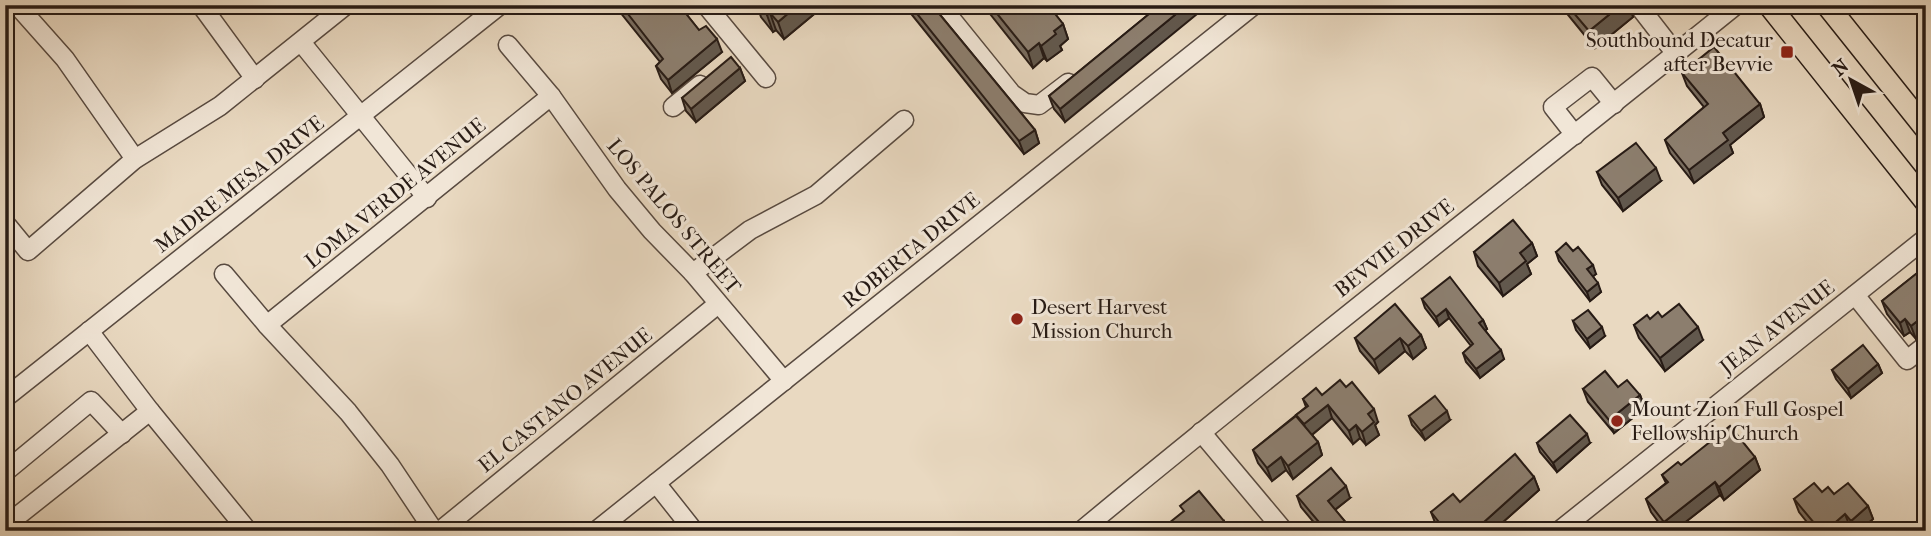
<svg xmlns="http://www.w3.org/2000/svg" width="1931" height="536" font-family="'IM FELL French Canon',serif">
	<rect width="100%" height="100%" fill="#e9d9c1"/>
	<filter id="stains"><feTurbulence type="fractalNoise" baseFrequency=".00286" numOctaves="4"/><feColorMatrix values="0 0 0 0 .2 0 0 0 0 .09 0 0 0 0 .02 0 0 0 .5 -.17"/></filter>
	<radialGradient id="worn" r=".72"><stop offset=".6" stop-color="#630" stop-opacity="0"/><stop offset="1" stop-color="#630" stop-opacity=".3"/></radialGradient>
	<g fill="none" stroke-linecap="round" stroke-linejoin="round">
		<!-- minor casing -->
		<g stroke="#584a40" stroke-width="21">
			<g id="minor">
				<polyline points="17,5 65,59 135,159"/>
				<polyline points="201,5 255,79"/>
				<polyline points="706,5 766,78"/>
				<polyline points="940,5 1012,94 1025,103 1039,105 1068,83"/>
				<polyline points="1638,5 1676,54"/>
				<polyline points="301,42 427,198"/>
				<polyline points="508,45 551,96 617,189 652,231 693,273 784,381"/>
				<polyline points="673,107 700,85"/>
				<polyline points="1575,135 1553,107 1592,77 1614,104"/>
				<polyline points="5,223 28,251 135,159 220,106 346,5"/>
				<polyline points="693,273 750,230 816,195 904,120"/>
				<polyline points="224,274 267,325 348,412 390,465 434,531"/>
				<polyline points="1855,295 1907,360 1926,345"/>
				<polyline points="267,325 551,96"/>
				<polyline points="5,398 500,5"/>
				<polyline points="150,411 248,531"/>
				<polyline points="1201,432 1284,531"/>
				<polyline points="5,472 91,401 122,434"/>
				<polyline points="656,483 694,531"/>
				<polyline points="5,526 150,411 89,331"/>
				<polyline points="440,531 718,304"/>
				<polyline points="596,531 1254,5"/>
				<path d="M1081,531C1297,352 1518,181 1736,5"/>
				<polyline points="1559,531 1926,238"/>
			</g>
		</g>
		<!-- major casing -->
		<g stroke="#271b15" stroke-width="24">
			<g id="major">
				<polyline points="1769,5 1926,202"/>
				<polyline points="1827,5 1926,129"/>
			</g>
		</g>
		<!-- minor -->
		<use href="#minor" stroke="#f1e6d7" stroke-width="18"/>
		<!-- major -->
		<use href="#major" stroke="#e9d9c1" stroke-width="21"/>
	</g>
	<!-- wall -->
	<g fill="#786c5f" stroke="#271b15" stroke-width="2">
		<polygon points="618,5 679,5 699,30 722,52 672,93 661,79 656,66 660,62 620,12"/>
		<polygon points="757,5 825,5 784,39 776,30 773,32 761,17"/>
		<polygon points="904,5 932,5 1035,130 1039,143 1024,154"/>
		<polygon points="983,5 1048,5 1063,24 1068,39 1060,46 1062,50 1047,61 1044,58 1033,68"/>
		<polygon points="1160,5 1065,122 1054,109 1049,96"/>
		<polygon points="1560,5 1629,5 1633,17 1595,48"/>
		<polygon points="740,68 745,81 696,122 686,111 682,98"/>
		<polygon points="1682,73 1760,104 1764,117 1730,145 1733,153 1694,183 1670,153 1665,140 1704,107 1687,86"/>
		<polygon points="1597,172 1661,181 1623,211 1602,185"/>
		<polygon points="1532,243 1537,256 1527,264 1531,274 1503,296 1478,266 1474,252"/>
		<polygon points="1573,251 1596,274 1593,276 1601,292 1590,301 1559,261 1556,252"/>
		<polygon points="1926,266 1916,339 1910,332 1904,336 1887,314 1882,301"/>
		<polygon points="1422,299 1483,320 1487,329 1485,330 1504,359 1480,378 1466,362 1463,353 1471,346 1449,318 1439,326 1425,308"/>
		<polygon points="1662,317 1703,340 1665,371 1639,338 1634,325 1650,319"/>
		<polygon points="1573,321 1605,336 1590,348 1576,330"/>
		<polygon points="1421,335 1426,348 1413,359 1405,351 1379,373 1360,351 1355,338"/>
		<polygon points="1878,364 1882,373 1851,398 1836,379 1832,370"/>
		<polygon points="1583,389 1640,395 1645,408 1614,433 1588,402"/>
		<polygon points="1322,395 1378,422 1375,425 1379,435 1366,445 1360,438 1353,444 1332,418 1312,435 1318,442 1322,455 1293,479 1286,470 1272,481 1258,463 1253,450 1306,407 1303,399"/>
		<polygon points="1409,416 1450,420 1425,440 1412,425"/>
		<polygon points="1537,443 1590,443 1557,472 1540,452"/>
		<polygon points="1755,457 1760,470 1724,500 1720,495 1674,531 1665,531 1651,512 1646,499 1666,483 1662,475 1681,465"/>
		<polygon points="1534,477 1539,490 1493,531 1440,531 1436,525 1431,512"/>
		<polygon points="1822,492 1834,494 1868,506 1873,519 1859,531 1853,531 1850,527 1845,531 1814,531 1799,512 1794,499"/>
		<polygon points="1297,496 1350,498 1335,510 1353,531 1321,531 1301,507"/>
	</g>
	<!-- shaded-wall -->
	<g fill="#62584d" stroke="#271b15" stroke-width="2">
		<polygon points="798,5 825,5 784,39 778,22"/>
		<polygon points="1187,5 1208,5 1065,122 1060,109"/>
		<polygon points="1621,5 1629,5 1633,17 1595,48 1589,31"/>
		<polygon points="770,13 776,30 773,32 767,15"/>
		<polygon points="1063,24 1068,39 1060,46 1062,50 1047,61 1041,46 1054,31"/>
		<polygon points="717,39 722,52 672,93 668,80"/>
		<polygon points="1039,43 1044,58 1033,68 1028,52"/>
		<polygon points="740,68 745,81 696,122 691,109"/>
		<polygon points="1760,104 1764,117 1730,145 1733,153 1694,183 1689,170 1723,133"/>
		<polygon points="1035,130 1039,143 1024,154 1019,141"/>
		<polygon points="1656,168 1661,181 1623,211 1618,198"/>
		<polygon points="1532,243 1537,256 1527,264 1531,274 1503,296 1499,283 1520,253"/>
		<polygon points="1593,265 1596,274 1591,278 1587,269"/>
		<polygon points="1598,283 1601,292 1590,301 1587,292"/>
		<polygon points="1446,309 1449,318 1439,326 1436,317"/>
		<polygon points="1926,314 1926,331 1916,339 1911,326"/>
		<polygon points="1905,319 1910,332 1904,336 1900,323"/>
		<polygon points="1483,320 1487,329 1483,332 1479,323"/>
		<polygon points="1602,327 1605,336 1590,348 1587,339"/>
		<polygon points="1698,327 1703,340 1665,371 1660,358"/>
		<polygon points="1421,335 1426,348 1413,359 1408,346"/>
		<polygon points="1400,338 1405,351 1379,373 1374,360"/>
		<polygon points="1501,350 1504,359 1480,378 1476,369"/>
		<polygon points="1878,364 1882,373 1851,398 1848,389"/>
		<polygon points="1640,395 1645,408 1614,433 1609,420"/>
		<polygon points="1328,405 1332,418 1308,438 1304,424"/>
		<polygon points="1374,409 1378,422 1375,425 1379,435 1366,445 1362,432 1368,414"/>
		<polygon points="1447,411 1450,420 1425,440 1421,431"/>
		<polygon points="1356,425 1360,438 1353,444 1349,431"/>
		<polygon points="1587,434 1590,443 1557,472 1553,463"/>
		<polygon points="1318,442 1322,455 1293,479 1288,466"/>
		<polygon points="1281,457 1286,470 1272,481 1267,468"/>
		<polygon points="1755,457 1760,470 1724,500 1719,487"/>
		<polygon points="1534,477 1539,490 1493,531 1474,531"/>
		<polygon points="1715,482 1720,495 1674,531 1667,531 1664,522"/>
		<polygon points="1346,486 1350,498 1332,512 1328,501"/>
		<polygon points="1868,506 1873,519 1859,531 1854,531 1851,521"/>
		<polygon points="1845,514 1850,527 1845,531 1831,531 1830,527"/>
		<polygon points="1224,521 1227,531 1211,531"/>
		<polygon points="1827,524 1830,531 1820,531 1820,530"/>
	</g>
	<!-- building -->
	<g fill="#8c7e6e" stroke="#271b15" stroke-width="2">
		<polygon points="621,5 679,5 699,30 706,26 717,39 668,80 656,66 663,59"/>
		<polygon points="759,5 798,5 778,22 770,13 767,15"/>
		<polygon points="910,5 932,5 1035,130 1019,141"/>
		<polygon points="990,5 1048,5 1063,24 1054,31 1056,34 1041,46 1039,43 1028,52"/>
		<polygon points="1160,5 1187,5 1060,109 1049,96"/>
		<polygon points="1567,5 1621,5 1589,31"/>
		<polygon points="1714,47 1760,104 1723,133 1728,140 1689,170 1665,140 1708,104 1682,73"/>
		<polygon points="731,57 740,68 691,109 682,98"/>
		<polygon points="1636,143 1656,168 1618,198 1597,172"/>
		<polygon points="1513,220 1532,243 1520,253 1526,261 1499,283 1474,252"/>
		<polygon points="1566,243 1573,251 1578,247 1593,265 1587,269 1598,283 1587,292 1556,252"/>
		<polygon points="1926,266 1926,314 1911,326 1905,319 1900,323 1882,301"/>
		<polygon points="1450,277 1483,320 1479,323 1501,350 1476,369 1463,353 1473,344 1446,309 1436,317 1422,299"/>
		<polygon points="1395,304 1421,335 1408,346 1400,338 1374,360 1355,338"/>
		<polygon points="1679,304 1698,327 1660,358 1634,325 1647,315 1650,319 1658,312 1662,317"/>
		<polygon points="1588,310 1602,327 1587,339 1573,321"/>
		<polygon points="1863,345 1878,364 1848,389 1832,370"/>
		<polygon points="1605,371 1618,387 1627,380 1640,395 1609,420 1583,389"/>
		<polygon points="1340,380 1346,387 1352,382 1374,409 1368,414 1374,422 1362,432 1356,425 1349,431 1328,405 1304,424 1296,415 1308,406 1303,399 1316,388 1322,395"/>
		<polygon points="1435,396 1447,411 1421,431 1409,416"/>
		<polygon points="1570,415 1587,434 1553,463 1537,443"/>
		<polygon points="1296,416 1318,442 1288,466 1281,457 1267,468 1253,450"/>
		<polygon points="1730,426 1755,457 1719,487 1715,482 1664,522 1646,499 1668,482 1662,475 1678,462 1681,465"/>
		<polygon points="1515,454 1534,477 1474,531 1446,531 1431,512 1453,494 1460,502"/>
		<polygon points="1331,468 1346,486 1328,501 1353,531 1321,531 1324,528 1297,496"/>
		<polygon points="1814,483 1822,492 1828,487 1834,494 1848,483 1868,506 1851,521 1845,514 1830,527 1827,524 1820,530 1794,499"/>
		<polygon points="1199,491 1224,521 1211,531 1159,531 1184,511 1180,506"/>
	</g>
	<!-- markers -->
	<g fill="#8f2418" stroke="#f1e6d7" stroke-width="2.5">
		<rect x="1780" y="45" width="14" height="14" rx="3.5"/>
		<circle cx="1017" cy="319" r="7"/>
		<circle cx="1617" cy="421" r="7"/>
	</g>
	<g text-anchor="middle" dominant-baseline="central" stroke-width="6" stroke-linejoin="round" paint-order="stroke">
		<!-- poi labels -->
		<g font-size="21" fill="#271b15" stroke="#f1e6d7" text-anchor="start">
			<text x="1773" y="40" text-anchor="end">Southbound Decatur<tspan x="1773" dy="24">after Bevvie</tspan></text>
			<text x="1031" y="307">Desert Harvest<tspan x="1031" dy="24">Mission Church</tspan></text>
			<text x="1631" y="409">Mount Zion Full Gospel<tspan x="1631" dy="24">Fellowship Church</tspan></text>
		</g>
		<!-- street labels -->
		<g font-size="21" fill="#271b15" stroke="#f1e6d7">
			<text transform="translate(239 184) rotate(-38)">MADRE MESA DRIVE</text>
			<text transform="translate(395 193) rotate(-39)">LOMA VERDE AVENUE</text>
			<text transform="translate(674 216) rotate(50)">LOS PALOS STREET</text>
			<text transform="translate(1394 248) rotate(-38)">BEVVIE DRIVE</text>
			<text transform="translate(911 250) rotate(-39)">ROBERTA DRIVE</text>
			<text transform="translate(1777 327) rotate(-38)">JEAN AVENUE</text>
			<text transform="translate(565 400) rotate(-39)">EL CASTANO AVENUE</text>
		</g>
	</g>
	<!-- margin -->
	<rect width="1931" height="536" fill="none" stroke="#e9d9c1" stroke-width="28"/>
	<rect x="7" y="7" width="1917" height="522" fill="none" stroke="#271b15" stroke-width="3.5"/>
	<rect x="14" y="14" width="1903" height="508" fill="none" stroke="#271b15" stroke-width="2"/>
	<!-- north arrow -->
	<g transform="translate(1851 80) rotate(320)" stroke="#f1e6d7" stroke-width="5" paint-order="stroke">
	<path d="M0-5L12 26L0 18L-12 26Z" fill="#271b15"/>
	<text y="-10" font-size="19" font-weight="bold" text-anchor="middle" fill="#271b15">N</text>
	</g>
	<rect width="100%" height="100%" filter="url(#stains)"/>
	<rect width="100%" height="100%" fill="url(#worn)"/>
</svg>
